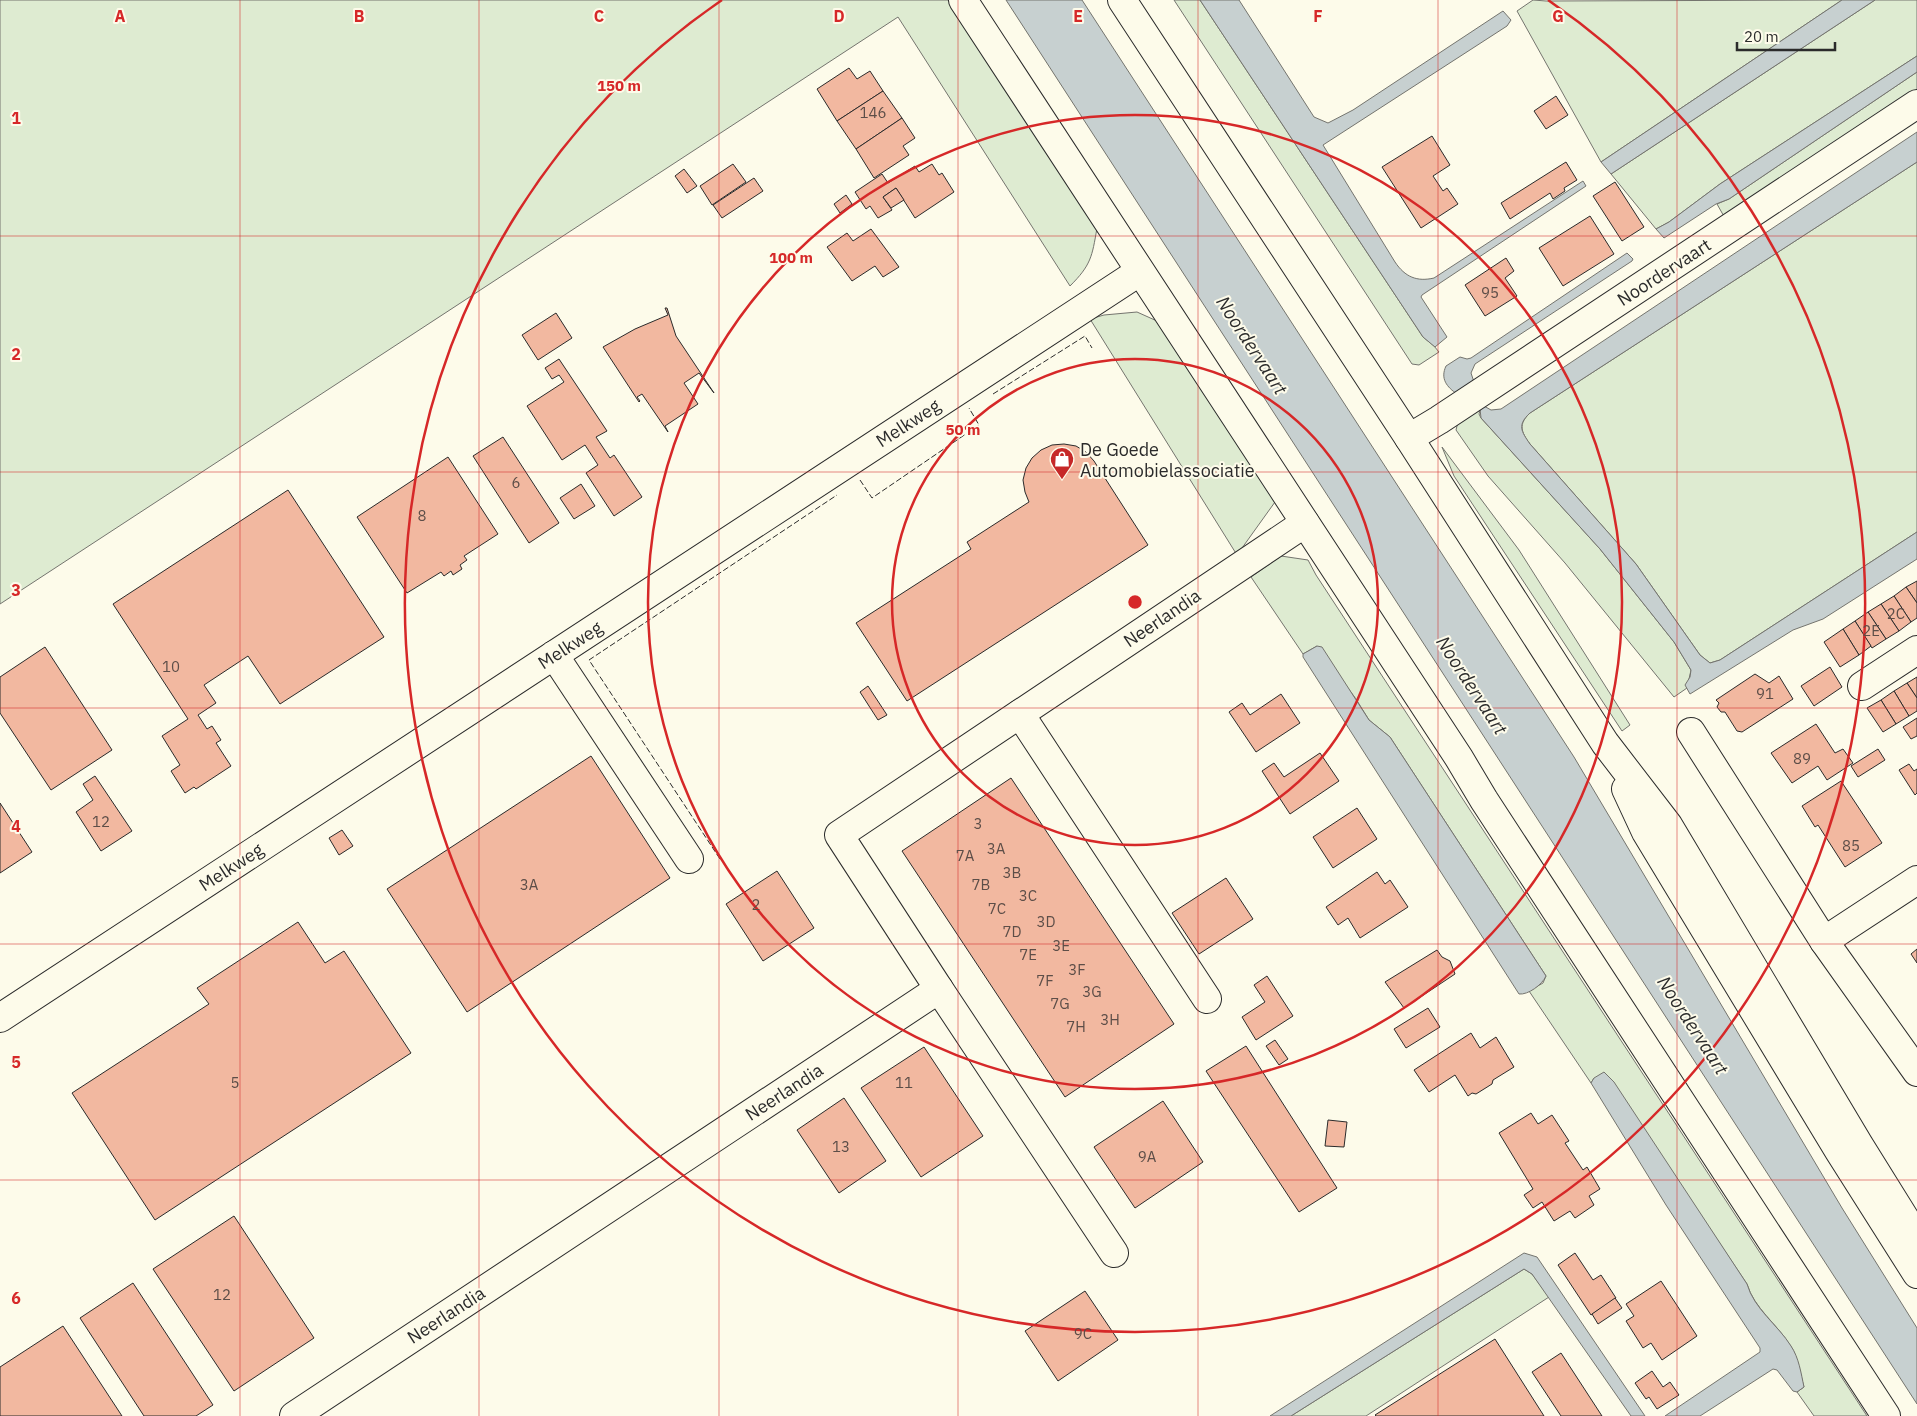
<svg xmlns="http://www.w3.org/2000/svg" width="1917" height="1416" font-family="'IBM Plex Sans',sans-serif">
	<rect width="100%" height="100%" fill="#fdfbea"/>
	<!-- green -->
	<g fill="#deebd1" stroke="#74746e">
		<path d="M0,0H948L1097,228C1092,257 1091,265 1070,286L898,17L0,604Z"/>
		<polygon points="1174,0 1200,0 1423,337 1434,346 1439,352 1419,365 1412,364"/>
		<polygon points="1533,0 1546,1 1842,0 1601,162 1517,11"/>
		<polygon points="1875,0 1917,0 1917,56 1720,184 1669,222 1656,229 1611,174"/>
		<polygon points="1917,72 1917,94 1726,220 1717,204 1729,199"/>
		<path d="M1917,162V532L1720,660L1710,663L1700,655L1636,564L1530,444C1521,432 1518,424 1530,413Z"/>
		<polygon points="1137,312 1157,321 1275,502 1237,555 1090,319 1104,315"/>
		<polygon points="1482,403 1479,414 1481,418 1600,549 1674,642 1691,670 1687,688 1674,697 1565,563 1488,476 1456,430 1458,422"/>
		<polygon points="1442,447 1519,550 1630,725 1622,731 1454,476"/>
		<path d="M1281,556L1308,560L1316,575L1867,1416H1814L1797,1392L1804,1387C1800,1374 1798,1356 1790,1345C1777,1324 1754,1308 1747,1284L1694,1205L1594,1078L1591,1083L1529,991L1543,983L1546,976L1390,737L1369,720L1356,699L1317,646L1303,654L1251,577Z"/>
		<polygon points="1524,1269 1532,1274 1549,1297 1366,1416 1291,1416"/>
	</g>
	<!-- water -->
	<g fill="#c7d0d0" stroke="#74746e">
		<polygon points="1006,0 1082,0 1574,757 1842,1208 1917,1328 1917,1404"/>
		<path d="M1200,0H1239L1314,117L1328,123L1353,110L1503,11L1511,20L1507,26L1323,145L1395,262C1405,277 1417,282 1434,278L1583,181L1586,186L1422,295L1421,297L1447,337L1435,347L1423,337Z"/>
		<polygon points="1842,0 1875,0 1611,174 1601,162"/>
		<polygon points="1917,56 1917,72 1729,199 1716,204 1664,238 1656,229 1669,222 1720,184"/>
		<path d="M1917,132V162L1530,413C1517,425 1521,431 1530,444L1636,564L1700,655L1710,663L1720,660L1917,532V559L1823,619L1793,630L1690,694L1685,685L1690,677L1691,670L1674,642L1600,549L1481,418L1480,409L1484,406L1491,410L1501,409Z"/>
		<path d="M1627,253L1633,259L1632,261L1475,364L1471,373L1474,382L1457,394C1447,387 1440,379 1446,366L1460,357L1467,359L1471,358Z"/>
		<path d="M1317,646L1322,647L1369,720L1390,737L1546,976C1542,985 1528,995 1519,994L1303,657V654Z"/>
		<path d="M1604,1072L1614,1082L1747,1284C1754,1309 1778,1325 1791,1346C1799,1358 1801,1373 1804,1387L1797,1392L1793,1391L1777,1370L1773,1369L1700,1416H1665L1760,1352V1348L1666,1205L1591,1083L1594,1078Z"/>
		<polygon points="1524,1253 1537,1257 1645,1416 1631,1416 1532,1274 1524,1269 1291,1416 1270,1416"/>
	</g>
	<!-- building -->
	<g fill="#f2b8a0" stroke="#2b2b2b">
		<polygon points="849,68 857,79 870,71 883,91 837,121 817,89"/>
		<polygon points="883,91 902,118 856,149 837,121"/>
		<polygon points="1556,96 1568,115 1546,129 1534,111"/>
		<polygon points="902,118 915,138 903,146 909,155 874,178 856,149"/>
		<polygon points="1432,136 1450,165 1433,176 1443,191 1447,188 1458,204 1421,228 1382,167"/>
		<polygon points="1566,162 1577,180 1564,188 1565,191 1553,199 1550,193 1510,219 1501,203"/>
		<polygon points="733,164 746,182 712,205 700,186"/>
		<polygon points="932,164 939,175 942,173 954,192 915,218 896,188 883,197 892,210 878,218 870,206 866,209 855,192 882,174 888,183 915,166 919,172"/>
		<polygon points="684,169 697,186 687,193 675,176"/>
		<polygon points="754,178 763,191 722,218 713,205"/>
		<polygon points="1615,182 1644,227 1622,241 1593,196"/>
		<polygon points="896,188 904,200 891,208 883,197"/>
		<polygon points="846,195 852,204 840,213 834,204"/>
		<polygon points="1590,216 1614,254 1563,286 1539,248"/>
		<polygon points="871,229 899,267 883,277 875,266 852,281 827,247 847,233 853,241"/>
		<polygon points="1506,258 1514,271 1505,278 1517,296 1485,316 1465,285"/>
		<polygon points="665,308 667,308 676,336 714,393 699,373 684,383 698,404 665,426 668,432 642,394 637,397 640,401 639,402 603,347 635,329 668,315"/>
		<polygon points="556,313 572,338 538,360 522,335"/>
		<polygon points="559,359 607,431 596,437 610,458 614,455 642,497 614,516 586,473 598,465 585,445 562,460 527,406 564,382 559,375 552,379 545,368"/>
		<polygon points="503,437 559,523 529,543 473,456"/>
		<polygon points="1064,444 1076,446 1086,452 1094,461 1148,545 907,701 856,623 971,549 967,542 1029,502 1025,492 1023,480 1026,468 1032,458 1041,450 1052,445"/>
		<polygon points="448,457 498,534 464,556 467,560 460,565 462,569 453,575 451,571 444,576 441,572 407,593 357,517"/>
		<polygon points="581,484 595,506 574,519 560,498"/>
		<polygon points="288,490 384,637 280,704 248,656 204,685 216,703 198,715 207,729 212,726 221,740 216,743 231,766 196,789 194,787 185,793 171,771 180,765 162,736 188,719 113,604"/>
		<polygon points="1917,581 1917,603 1906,587"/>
		<polygon points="1906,587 1917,603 1917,618 1911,622 1894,596"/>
		<polygon points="1894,596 1911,622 1899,631 1881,604"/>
		<polygon points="1881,604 1899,631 1886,639 1868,612"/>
		<polygon points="1868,612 1886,639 1872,648 1855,621"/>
		<polygon points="1855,621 1871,646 1859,655 1843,629"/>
		<polygon points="1843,629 1859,655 1840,667 1824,642"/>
		<polygon points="45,647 112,750 51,790 0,713 0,677"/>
		<polygon points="1830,667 1842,687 1814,706 1801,686"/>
		<polygon points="1755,674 1769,683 1779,676 1793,699 1742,732 1737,731 1725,712 1721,712 1717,707 1719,703 1716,700"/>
		<polygon points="1917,677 1917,698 1907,683"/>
		<polygon points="1907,683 1917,698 1917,711 1909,716 1894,691"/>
		<polygon points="868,686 887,715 878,720 860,692"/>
		<polygon points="1894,691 1909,716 1896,724 1881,700"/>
		<polygon points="1281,694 1300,723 1256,752 1229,712 1242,703 1250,715"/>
		<polygon points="1881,700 1896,724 1883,732 1867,708"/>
		<polygon points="1917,718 1917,736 1911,739 1903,727"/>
		<polygon points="1816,724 1835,753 1843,749 1853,763 1827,780 1818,766 1792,783 1771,753"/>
		<polygon points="1878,749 1885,760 1858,777 1851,766"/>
		<polygon points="1320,753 1339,781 1290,814 1262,771 1274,763 1284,777"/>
		<polygon points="591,756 670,878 467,1012 387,889"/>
		<polygon points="1909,764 1914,771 1917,769 1917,793 1915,795 1899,770"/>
		<polygon points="95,776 132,831 101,851 76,812 93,800 83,784"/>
		<polygon points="1011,778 1174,1024 1065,1097 902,851"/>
		<polygon points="1841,781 1882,843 1845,867 1818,825 1815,827 1802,806"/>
		<polygon points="0,803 32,852 0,873"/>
		<polygon points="1357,808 1377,839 1333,868 1313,837"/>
		<polygon points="342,830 353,846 339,855 329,838"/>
		<polygon points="777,871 814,928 763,961 726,904"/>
		<polygon points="1377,872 1385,884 1390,880 1408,907 1360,938 1348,918 1338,925 1326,907"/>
		<polygon points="1226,878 1253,919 1199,954 1172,913"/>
		<polygon points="298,922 325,963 344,951 411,1053 155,1220 72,1093 209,1004 197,988"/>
		<polygon points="1917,949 1917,963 1911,954"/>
		<polygon points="1437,950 1442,957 1450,961 1455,974 1404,1008 1385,982"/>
		<polygon points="1267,976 1293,1016 1256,1040 1242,1017 1265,1002 1254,985"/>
		<polygon points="1428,1008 1440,1027 1406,1048 1394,1029"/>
		<polygon points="1471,1033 1480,1048 1496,1037 1514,1067 1493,1080 1492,1084 1476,1094 1472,1093 1468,1096 1455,1075 1429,1092 1414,1070"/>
		<polygon points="1275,1040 1288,1059 1279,1065 1266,1046"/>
		<polygon points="1246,1046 1337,1188 1299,1212 1206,1071"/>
		<polygon points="924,1047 983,1136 921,1177 861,1088"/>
		<polygon points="844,1098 886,1161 839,1193 797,1130"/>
		<polygon points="1163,1101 1203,1162 1135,1208 1094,1147"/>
		<polygon points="1531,1113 1538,1124 1552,1115 1569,1141 1565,1143 1583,1170 1587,1167 1600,1189 1589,1196 1594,1205 1575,1218 1570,1211 1554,1221 1542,1202 1533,1208 1524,1195 1533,1189 1499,1133"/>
		<polygon points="1328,1120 1347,1122 1344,1147 1325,1146"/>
		<polygon points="234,1216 314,1338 234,1391 153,1269"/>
		<polygon points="1575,1253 1593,1280 1601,1275 1616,1298 1591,1315 1558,1265"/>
		<polygon points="1661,1281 1697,1336 1662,1360 1651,1343 1643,1348 1626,1321 1634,1316 1626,1304"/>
		<polygon points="133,1283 213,1405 196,1416 144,1416 80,1318"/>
		<polygon points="1085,1291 1118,1340 1058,1381 1025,1331"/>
		<polygon points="1615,1298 1622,1308 1598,1324 1592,1314"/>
		<polygon points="63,1326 122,1416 0,1416 0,1367"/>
		<polygon points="1495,1339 1544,1416 1376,1416 1375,1415"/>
		<polygon points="1561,1353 1602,1416 1561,1416 1532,1372"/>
		<polygon points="1652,1371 1663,1387 1670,1382 1679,1395 1657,1409 1649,1397 1646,1399 1635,1383"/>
	</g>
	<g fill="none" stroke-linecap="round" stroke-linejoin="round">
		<!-- minor casing -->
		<g stroke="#2b2b2b" stroke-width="30">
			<g id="minor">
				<polyline points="963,0 1459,758 1484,800 1886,1416"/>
				<polyline points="1409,438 1439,420 1917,104"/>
				<polyline points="554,655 689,859"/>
				<polyline points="1862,686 1917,650"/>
				<polyline points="1020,714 1207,999"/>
				<polyline points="1691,732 1824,941 1917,1072"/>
				<polyline points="1824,941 1917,880"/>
				<polyline points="939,989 1114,1253"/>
				<polyline points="0,1018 1139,272"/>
				<polyline points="294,1416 939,989 839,835 1305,523"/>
			</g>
		</g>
		<!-- major casing -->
		<g stroke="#2b2b2b" stroke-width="30">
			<g id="major">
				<polyline points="1122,0 1409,438 1605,743 1668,825 1859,1145 1917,1238"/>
				<polyline points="1626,789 1646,832 1839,1151 1917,1274"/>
			</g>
		</g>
		<!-- minor -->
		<use href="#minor" stroke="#fdfbea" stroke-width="28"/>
		<!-- major -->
		<use href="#major" stroke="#fdfbea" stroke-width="28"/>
		<!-- fence -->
		<g stroke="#2b2b2b" stroke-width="1" stroke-dasharray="6 2.5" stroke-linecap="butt">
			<polyline points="993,394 1085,336 1092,348"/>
			<polyline points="860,480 872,498 979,425 969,408"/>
			<polyline points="720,859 589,660 837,495"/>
		</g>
	</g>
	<!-- grid -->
	<path fill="none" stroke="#d62828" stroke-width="1" stroke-opacity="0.55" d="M240,0V1416M479,0V1416M719,0V1416M958,0V1416M1198,0V1416M1438,0V1416M1677,0V1416M0,236H1917M0,472H1917M0,708H1917M0,944H1917M0,1180H1917"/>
	<!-- distance rings -->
	<g fill="none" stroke="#d62828" stroke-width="2.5">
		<circle cx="1135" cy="602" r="243"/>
		<circle cx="1135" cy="602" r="487"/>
		<path d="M1548 0A730 730 0 1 1 722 0"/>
	</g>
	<!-- icons -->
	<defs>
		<g id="shop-pin" transform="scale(1.25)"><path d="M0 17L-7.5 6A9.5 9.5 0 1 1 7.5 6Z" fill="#c62828" stroke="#fdfbea"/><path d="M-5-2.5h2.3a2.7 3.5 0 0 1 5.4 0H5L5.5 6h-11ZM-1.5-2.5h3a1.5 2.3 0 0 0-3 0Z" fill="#fff"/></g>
	</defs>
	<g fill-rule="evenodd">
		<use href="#shop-pin" x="1062" y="459"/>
	</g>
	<g text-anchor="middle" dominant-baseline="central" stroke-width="4" stroke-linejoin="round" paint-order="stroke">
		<!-- number labels -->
		<g font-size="15" fill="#5d4e48">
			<text x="873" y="112">146</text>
			<text x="1490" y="292">95</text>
			<text x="516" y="482">6</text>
			<text x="422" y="515">8</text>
			<text x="1896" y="613">2C</text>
			<text x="1871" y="630">2E</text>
			<text x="171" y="666">10</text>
			<text x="1765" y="693">91</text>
			<text x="1802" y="758">89</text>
			<text x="101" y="821">12</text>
			<text x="978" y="823">3</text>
			<text x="1851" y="845">85</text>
			<text x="996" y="848">3A</text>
			<text x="965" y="855">7A</text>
			<text x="1012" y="872">3B</text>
			<text x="529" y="884">3A</text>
			<text x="981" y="884">7B</text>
			<text x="1028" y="895">3C</text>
			<text x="756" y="904">2</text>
			<text x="997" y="908">7C</text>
			<text x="1046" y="921">3D</text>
			<text x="1012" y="931">7D</text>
			<text x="1061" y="945">3E</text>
			<text x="1028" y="954">7E</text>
			<text x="1077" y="969">3F</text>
			<text x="1045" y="980">7F</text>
			<text x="1092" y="991">3G</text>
			<text x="1060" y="1003">7G</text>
			<text x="1110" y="1019">3H</text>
			<text x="1076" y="1026">7H</text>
			<text x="235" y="1082">5</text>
			<text x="904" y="1082">11</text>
			<text x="841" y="1146">13</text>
			<text x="1147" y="1156">9A</text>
			<text x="222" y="1294">12</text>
			<text x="1083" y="1333">9C</text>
		</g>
		<!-- street labels -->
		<g font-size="18" fill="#2b2b2b" stroke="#fdfbea">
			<text transform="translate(1664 272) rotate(-33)">Noordervaart</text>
			<text transform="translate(908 423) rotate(-33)">Melkweg</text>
			<text transform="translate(1162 618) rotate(-34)">Neerlandia</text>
			<text transform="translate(570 645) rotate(-33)">Melkweg</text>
			<text transform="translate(231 867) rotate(-33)">Melkweg</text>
			<text transform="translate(784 1092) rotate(-33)">Neerlandia</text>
			<text transform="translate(446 1315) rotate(-33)">Neerlandia</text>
		</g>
		<!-- poi labels -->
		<g font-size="18" fill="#2b2b2b" stroke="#fdfbea" text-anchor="start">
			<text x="1080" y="449">De Goede<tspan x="1080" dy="21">Automobielassociatie</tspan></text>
		</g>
		<!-- water labels -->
		<g font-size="19" font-style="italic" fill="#2b2b2b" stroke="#fdfbea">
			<text transform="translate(1252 345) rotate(57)">Noordervaart</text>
			<text transform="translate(1472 685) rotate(57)">Noordervaart</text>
			<text transform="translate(1693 1025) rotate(57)">Noordervaart</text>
		</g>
	</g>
	<g font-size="16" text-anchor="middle" font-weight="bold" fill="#d62828" stroke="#fdfbea" stroke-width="4" stroke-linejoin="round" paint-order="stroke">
		<text x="120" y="22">A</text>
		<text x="359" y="22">B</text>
		<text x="599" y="22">C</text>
		<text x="839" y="22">D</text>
		<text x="1078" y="22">E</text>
		<text x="1318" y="22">F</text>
		<text x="1558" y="22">G</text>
		<text x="16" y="124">1</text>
		<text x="16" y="360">2</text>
		<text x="16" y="596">3</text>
		<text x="16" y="832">4</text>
		<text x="16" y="1068">5</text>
		<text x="16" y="1304">6</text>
	</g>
	<circle cx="1135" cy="602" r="8" fill="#d62828" stroke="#fdfbea" stroke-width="2.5"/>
	<g font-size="15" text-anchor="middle" font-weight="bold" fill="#d62828" stroke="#fdfbea" stroke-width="4" stroke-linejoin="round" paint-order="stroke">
		<text x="619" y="91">150 m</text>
		<text x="791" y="263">100 m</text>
		<text x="963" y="435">50 m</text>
	</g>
	<!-- scale -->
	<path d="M1737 42v8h98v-8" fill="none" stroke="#2b2b2b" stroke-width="2.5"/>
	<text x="1744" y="42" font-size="15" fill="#2b2b2b" stroke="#fdfbea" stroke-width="4" paint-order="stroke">20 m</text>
</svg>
